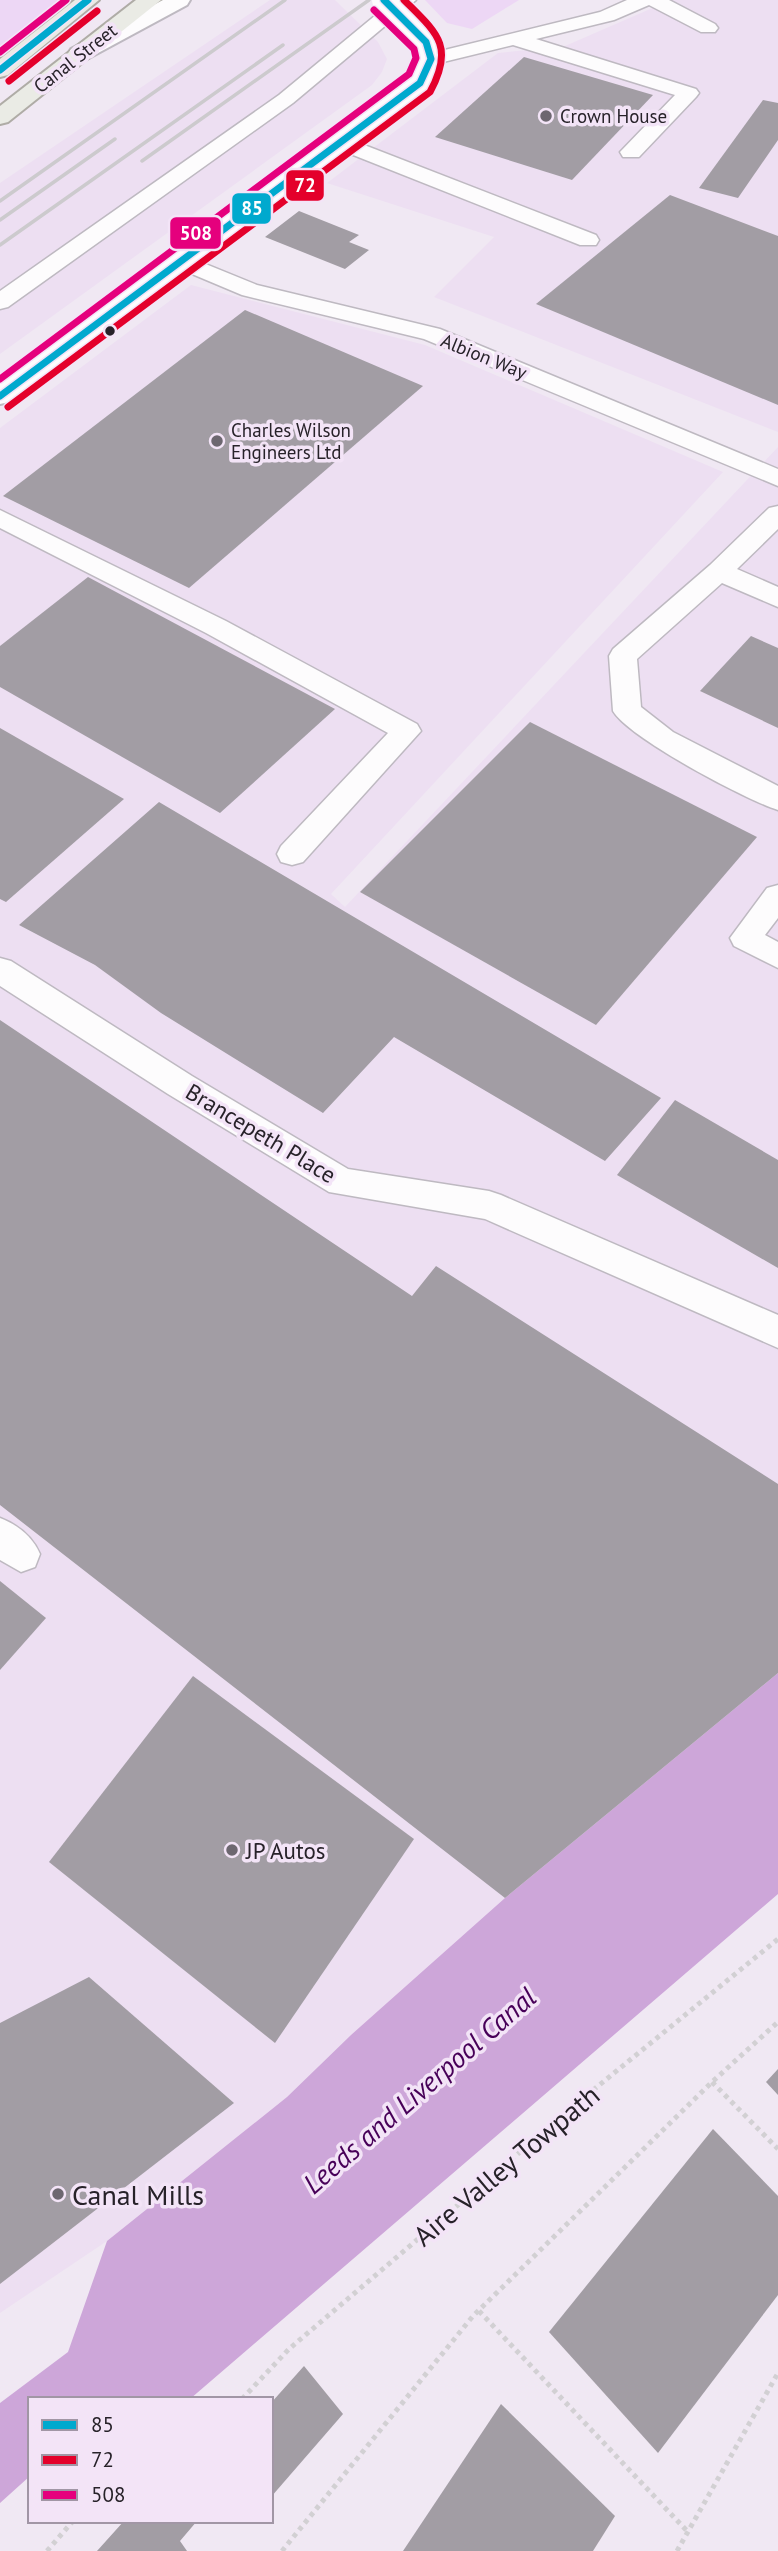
<svg xmlns="http://www.w3.org/2000/svg" width="778" height="2551" font-family="'PT Sans',sans-serif">
	<rect width="100%" height="100%" fill="#f0e8f3"/>
	<!-- built -->
	<g fill="#eddff2">
		<polygon points="270,0 335,0 378,42 387,59 382,72 372,85 0,354 0,183"/>
		<polygon points="671,0 778,0 778,432 434,297 494,237 327,183 498,53 565,46"/>
		<polygon points="191,285 425,345 723,472 331,894 345,907 778,447 778,1673 351,2035 287,2097 107,2241 0,2313 0,428"/>
	</g>
	<!-- green -->
	<g fill="#edd7f5">
		<polygon points="0,0 58,0 0,46"/>
		<polygon points="425,0 519,0 472,29 447,23"/>
	</g>
	<!-- water -->
	<polygon fill="#cda6d9" points="778,1673 778,1894 190,2399 30,2399 30,2476 0,2503 0,2403 68,2352 107,2241 287,2097 351,2035 505,1898"/>
	<!-- building -->
	<g fill="#a29da4">
		<polygon points="524,57 653,95 572,180 435,137"/>
		<polygon points="763,100 778,103 778,140 738,198 699,188"/>
		<polygon points="670,195 778,236 778,405 536,304"/>
		<polygon points="299,211 359,235 349,242 369,250 345,269 265,237"/>
		<polygon points="245,310 423,386 189,588 3,496"/>
		<polygon points="88,577 335,709 220,813 0,687 0,646"/>
		<polygon points="751,636 778,648 778,728 700,691"/>
		<polygon points="530,722 757,837 596,1025 360,892"/>
		<polygon points="0,728 124,799 6,902 0,899"/>
		<polygon points="159,802 661,1098 605,1161 394,1037 323,1113 161,1013 95,965 19,925"/>
		<polygon points="0,1020 412,1296 436,1266 778,1484 778,1673 505,1898 0,1505"/>
		<polygon points="675,1100 778,1160 778,1268 617,1175"/>
		<polygon points="0,1581 46,1618 0,1670"/>
		<polygon points="193,1676 414,1839 275,2043 49,1862"/>
		<polygon points="89,1977 234,2103 0,2284 0,2023"/>
		<polygon points="778,2069 778,2095 766,2082"/>
		<polygon points="713,2129 778,2196 778,2295 658,2453 549,2332"/>
		<polygon points="304,2366 343,2414 271,2497 271,2403"/>
		<polygon points="501,2404 615,2516 593,2551 403,2551"/>
		<polygon points="124,2521 197,2521 180,2541 187,2551 97,2551"/>
	</g>
	<g fill="none" stroke-linecap="round" stroke-linejoin="round">
		<!-- lane casing -->
		<g stroke="#beb9c1" stroke-width="3">
			<g id="lane">
				<polygon points="394,0 416,0 293,103 8,307 0,309 0,291 279,95"/>
				<polygon points="627,0 669,0 715,24 718,28 715,32 701,32 649,5 614,20 536,39 696,89 699,93 696,97 639,157 623,157 620,152 675,95 513,45 431,65 424,63 421,59 424,55 600,12"/>
				<polygon points="341,136 596,235 599,240 596,245 580,245 333,147 330,142 333,137"/>
				<polygon points="181,254 257,285 440,329 778,469 778,486 424,339 242,295 173,266 170,261 173,256"/>
				<path d="M778,506V529L737,569L778,587V607L722,583L637,659L641,707L673,732L778,786V810C746,800 629,738 613,711L609,656L613,649L710,565L769,508Z"/>
				<polygon points="0,510 226,621 417,724 421,731 303,862 292,865 281,862 277,854 281,846 388,733 206,633 0,528"/>
				<polygon points="778,885 778,918 765,935 778,942 778,968 734,946 730,938 767,888"/>
				<polygon points="0,958 11,961 192,1076 348,1169 489,1191 501,1195 778,1315 778,1348 485,1219 329,1192 168,1094 0,986"/>
				<path d="M0,1518C18,1525 32,1536 40,1554L35,1567L21,1572L0,1560Z"/>
			</g>
		</g>
		<!-- street casing -->
		<g stroke="#beb9c1" stroke-width="4">
			<g id="street">
				<polygon points="163,0 190,0 187,5 87,59 71,59 68,54 71,49"/>
				<polygon points="426,35 434,37 442,59 428,88 9,402 0,404 0,383 410,79 420,59 415,42 418,37"/>
			</g>
		</g>
		<!-- primary casing -->
		<g stroke="#afaca6" stroke-width="4">
			<g id="primary">
				<polygon points="75,0 99,0 8,75 0,77 0,59"/>
				<polygon points="136,0 161,0 8,122 0,124 0,106"/>
			</g>
		</g>
		<!-- path -->
		<g stroke="#d2d0d3" stroke-width="5" stroke-dasharray="4.5 4.5" stroke-linecap="butt">
			<polyline points="712,2082 778,2149"/>
			<polyline points="479,2311 688,2532"/>
			<polyline points="242,2399 289,2349 581,2100 778,1939"/>
			<polyline points="47,2551 73,2521"/>
			<polyline points="282,2551 473,2316 712,2082 778,2022"/>
			<polyline points="677,2551 778,2373"/>
		</g>
		<!-- lane -->
		<use href="#lane" fill="#fdfcfd" fill-rule="evenodd"/>
		<!-- street -->
		<use href="#street" fill="#fdfcfd" fill-rule="evenodd"/>
		<!-- primary -->
		<use href="#primary" fill="#eaebe5" fill-rule="evenodd"/>
		<!-- rail -->
		<g stroke="#cccacd" stroke-width="3.5">
			<polyline points="142,161 369,0"/>
			<polyline points="0,201 285,0"/>
			<polyline points="0,220 115,139"/>
			<polyline points="0,245 283,45"/>
		</g>
		<!-- street-bridge casing -->
		<g stroke="#beb9c1" stroke-width="27" stroke-linecap="butt">
			<polyline id="street-bridge" points="384,0 426,42"/>
		</g>
		<!-- street-bridge -->
		<use href="#street-bridge" stroke="#fdfcfd" stroke-width="24"/>
		<!-- bus-1 casing -->
		<g stroke="#f3e4f7" stroke-width="10">
			<g id="bus-1">
				<polyline points="0,70 88,0"/>
				<polyline points="0,396 420,83 431,59 426,42 384,0"/>
			</g>
		</g>
		<!-- bus-2 casing -->
		<g stroke="#f3e4f7" stroke-width="10">
			<g id="bus-2">
				<polyline points="9,81 97,11"/>
				<path d="M8,407L430,92C455,46 437,33 404,0"/>
			</g>
		</g>
		<!-- bus-3 casing -->
		<g stroke="#f3e4f7" stroke-width="10">
			<g id="bus-3">
				<polyline points="0,52 66,0"/>
				<polyline points="0,379 409,74 416,58 414,49 374,10"/>
			</g>
		</g>
		<!-- bus-1 -->
		<use href="#bus-1" stroke="#00a9ce" stroke-width="7"/>
		<!-- bus-2 -->
		<use href="#bus-2" stroke="#e4002b" stroke-width="7"/>
		<!-- bus-3 -->
		<use href="#bus-3" stroke="#e5007d" stroke-width="7"/>
	</g>
	<!-- markers -->
	<g fill="#6d6770" stroke="#f3e4f7" stroke-width="2.5">
		<circle cx="546" cy="116" r="7"/>
		<circle cx="217" cy="441" r="7"/>
		<circle cx="232" cy="1850" r="7"/>
		<circle cx="58" cy="2194" r="7"/>
	</g>
	<circle fill="#272229" stroke="#f3e4f7" stroke-width="2.5" cx="110" cy="331" r="6"/>
	<g text-anchor="middle" dominant-baseline="central" stroke-width="7" stroke-linejoin="round" paint-order="stroke">
		<!-- far-street labels -->
		<g font-size="19" fill="#272229" stroke="#f3e4f7">
			<text transform="translate(75 58) rotate(-38)">Canal Street</text>
			<text transform="translate(484 356) rotate(22)">Albion Way</text>
		</g>
		<!-- far-poi labels -->
		<g font-size="19" fill="#272229" stroke="#f3e4f7" text-anchor="start">
			<text x="560" y="116">Crown House</text>
			<text x="231" y="430">Charles Wilson<tspan x="231" dy="22">Engineers Ltd</tspan></text>
		</g>
		<!-- street labels -->
		<g font-size="23" fill="#272229" stroke="#f3e4f7">
			<text transform="translate(261 1133) rotate(31)">Brancepeth Place</text>
		</g>
		<!-- poi labels -->
		<g font-size="23" fill="#272229" stroke="#f3e4f7" text-anchor="start">
			<text x="246" y="1850">JP Autos</text>
		</g>
		<!-- near-water labels -->
		<g font-size="28" font-style="italic" fill="#470058" stroke="#f3e4f7">
			<text transform="translate(419 2090) rotate(-41)">Leeds and Liverpool Canal</text>
		</g>
		<!-- near-street labels -->
		<g font-size="28" fill="#272229" stroke="#f3e4f7">
			<text transform="translate(506 2165) rotate(-40)">Aire Valley Towpath</text>
		</g>
		<!-- near-poi labels -->
		<g font-size="28" fill="#272229" stroke="#f3e4f7" text-anchor="start">
			<text x="72" y="2194">Canal Mills</text>
		</g>
	</g>
	<g stroke="#f3e4f7" stroke-width="2.5">
		<rect x="285" y="169" width="40" height="33" rx="7" fill="#e4002b"/>
		<rect x="231" y="192" width="41" height="33" rx="7" fill="#00a9ce"/>
		<rect x="169" y="216" width="53" height="34" rx="7" fill="#e5007d"/>
	</g>
	<g font-size="19" text-anchor="middle" font-weight="bold" fill="#fff">
		<text x="305" y="192">72</text>
		<text x="252" y="215">85</text>
		<text x="196" y="240">508</text>
	</g>
	<!-- legend -->
	<rect x="28" y="2397" width="245" height="126" fill="#f3e4f7" stroke="#a196a5" stroke-width="2"/>
	<rect x="42" y="2420" width="35" height="10" fill="#00a9ce" stroke="#a196a5" stroke-width="2"/>
	<text x="91" y="2432" font-size="21" fill="#272229">85</text>
	<rect x="42" y="2455" width="35" height="10" fill="#e4002b" stroke="#a196a5" stroke-width="2"/>
	<text x="91" y="2467" font-size="21" fill="#272229">72</text>
	<rect x="42" y="2490" width="35" height="10" fill="#e5007d" stroke="#a196a5" stroke-width="2"/>
	<text x="91" y="2502" font-size="21" fill="#272229">508</text>
</svg>
